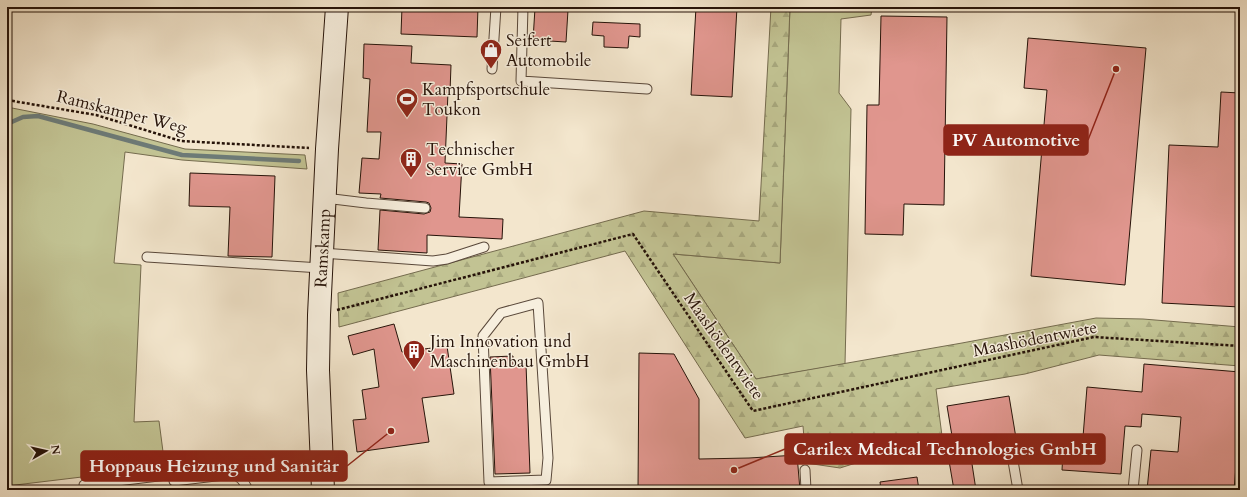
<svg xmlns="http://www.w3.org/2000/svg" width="1247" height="497" font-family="Cardo,serif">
	<defs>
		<pattern id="forest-firs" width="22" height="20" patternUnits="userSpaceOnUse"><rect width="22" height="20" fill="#c2c393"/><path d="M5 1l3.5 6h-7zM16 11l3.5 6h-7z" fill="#a7a77d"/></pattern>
	</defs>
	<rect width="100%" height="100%" fill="#f3e6cd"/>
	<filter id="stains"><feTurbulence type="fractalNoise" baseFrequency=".005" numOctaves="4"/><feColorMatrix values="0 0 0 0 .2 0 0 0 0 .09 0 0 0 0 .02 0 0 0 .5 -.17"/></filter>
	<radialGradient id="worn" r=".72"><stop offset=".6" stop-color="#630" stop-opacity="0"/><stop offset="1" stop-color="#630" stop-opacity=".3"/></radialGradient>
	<!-- grass -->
	<g fill="#c2c393" stroke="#746b4e">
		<polygon points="790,7 872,7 871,15 841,19 839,93 851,109 845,364 756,379 673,254 780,263"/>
		<polygon points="7,107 93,124 185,149 305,155 307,169 182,160 125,152 114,263 141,265 134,422 159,421 165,467 7,486"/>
	</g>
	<!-- forest -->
	<polygon fill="url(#forest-firs)" stroke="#746b4e" points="771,7 790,7 780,263 673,254 756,379 962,343 1096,318 1143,319 1240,327 1240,366 1099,355 1025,374 936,389 942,436 840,468 806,463 803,426 745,438 625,251 339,327 338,293 644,211 759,221"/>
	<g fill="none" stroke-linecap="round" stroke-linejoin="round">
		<!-- stream -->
		<polyline stroke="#6d7a76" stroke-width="4.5" points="7,124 23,117 38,116 182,155 299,161"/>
	</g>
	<!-- building -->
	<g fill="#e0968e" stroke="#261309">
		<polygon points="402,7 478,7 477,37 401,34"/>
		<polygon points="696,7 737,7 732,97 691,95"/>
		<polygon points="535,8 568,10 566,42 533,40"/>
		<polygon points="881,16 947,17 944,205 904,204 903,235 865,234 867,105 879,105"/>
		<polygon points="593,22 640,24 640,37 629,36 628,48 604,47 604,36 592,35"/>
		<polygon points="1028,38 1146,48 1125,285 1031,276 1047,90 1024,88"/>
		<polygon points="364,44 412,46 411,63 451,65 450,92 448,92 445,163 462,164 459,217 503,219 502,239 427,235 427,253 378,250 380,210 424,214 430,212 431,208 429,203 426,202 380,198 381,194 359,193 362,158 379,159 381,132 367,132 370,79 363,78"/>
		<polygon points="1221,92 1240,93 1240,307 1162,303 1169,145 1218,147"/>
		<polygon points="190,173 275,176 272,257 228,256 230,207 189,206"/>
		<polygon points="394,324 402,352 447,346 454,394 422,398 429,442 357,452 353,420 366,419 362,390 379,387 374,349 353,355 348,336"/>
		<polygon points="639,353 674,354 699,399 699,459 749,458 797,455 800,490 638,490"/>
		<polygon points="513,356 513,365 526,364 530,473 495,474 490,357"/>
		<polygon points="1144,364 1240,372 1240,444 1238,443 1234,490 1147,490 1151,450 1178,452 1181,417 1142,414 1141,427 1125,426 1121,474 1062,470 1064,436 1083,437 1087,387 1142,392"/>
		<polygon points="1009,396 1017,444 970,451 976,490 954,490 948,455 955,454 947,406"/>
		<polygon points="917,477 919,490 881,490 880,482"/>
	</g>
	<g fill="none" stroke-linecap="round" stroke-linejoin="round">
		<!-- lane casing -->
		<g stroke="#59483a" stroke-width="11">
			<g id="lane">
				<polyline points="523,7 521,81 647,89"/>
				<polyline points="492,69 496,7"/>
				<polyline points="325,198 366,203 425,208"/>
				<polyline points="322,253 433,261 447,259 484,247"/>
				<polyline points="147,257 321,268"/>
				<polyline points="1013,461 1018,490"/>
				<polyline points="805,470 806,490"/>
				<path d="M174,481L232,474C241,476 244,482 248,490"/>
				<polyline points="489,482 546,480 548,458 538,303 501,313 483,336 489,482 492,490"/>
				<polyline points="84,485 208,470 225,475"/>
				<polyline points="1133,490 1137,450"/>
			</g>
		</g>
		<!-- secondary casing -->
		<g stroke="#261309" stroke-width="24">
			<g id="secondary">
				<path id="s1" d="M323,490L318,370L319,315L327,149L337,7"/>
			</g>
		</g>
		<!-- path -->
		<g stroke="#261309" stroke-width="2.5" stroke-dasharray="3 2" stroke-linecap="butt">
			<polyline points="7,100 96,115 181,141 309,148"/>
			<polyline points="337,310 633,234 753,411 1094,337 1240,346"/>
		</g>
		<!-- lane -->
		<use href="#lane" stroke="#f7efde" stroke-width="9"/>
		<!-- secondary -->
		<use href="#secondary" stroke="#f7efde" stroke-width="22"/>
	</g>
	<!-- icons -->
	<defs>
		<g id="shop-pin" transform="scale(1.15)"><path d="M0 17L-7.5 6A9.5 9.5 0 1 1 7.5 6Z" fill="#8f2418" stroke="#f7efde"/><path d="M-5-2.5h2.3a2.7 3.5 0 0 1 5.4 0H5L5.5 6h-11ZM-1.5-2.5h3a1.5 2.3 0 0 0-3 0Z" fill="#fff"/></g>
		<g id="stadium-pin" transform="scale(1.15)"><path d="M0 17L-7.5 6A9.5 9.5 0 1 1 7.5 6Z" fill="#8f2418" stroke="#f7efde"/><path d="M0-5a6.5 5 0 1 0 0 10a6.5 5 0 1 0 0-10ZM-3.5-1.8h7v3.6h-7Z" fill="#fff"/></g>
		<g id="building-pin" transform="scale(1.15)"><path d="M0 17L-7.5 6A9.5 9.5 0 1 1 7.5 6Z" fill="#8f2418" stroke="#f7efde"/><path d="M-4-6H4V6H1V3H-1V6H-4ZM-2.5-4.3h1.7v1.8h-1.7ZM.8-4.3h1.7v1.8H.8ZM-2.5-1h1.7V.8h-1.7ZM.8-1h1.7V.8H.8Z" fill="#fff"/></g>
	</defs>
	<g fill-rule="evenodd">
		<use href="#shop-pin" x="491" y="50"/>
		<use href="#stadium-pin" x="407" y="99"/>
		<use href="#building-pin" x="411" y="159"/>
		<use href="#building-pin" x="414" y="351"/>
	</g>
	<g text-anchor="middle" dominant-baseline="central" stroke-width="3" stroke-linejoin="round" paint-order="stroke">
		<!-- poi labels -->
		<g font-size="17" fill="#261309" stroke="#f7efde" text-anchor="start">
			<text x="506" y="40">Seifert<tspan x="506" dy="20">Automobile</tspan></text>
			<text x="422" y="89">Kampfsportschule<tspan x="422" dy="20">Toukon</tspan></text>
			<text x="426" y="149">Technischer<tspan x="426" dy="20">Service GmbH</tspan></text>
			<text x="430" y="341">Jim Innovation und<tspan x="430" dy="20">Maschinenbau GmbH</tspan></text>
		</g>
		<!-- street labels -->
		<g font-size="17" fill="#261309" stroke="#f7efde">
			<text transform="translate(122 112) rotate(14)">Ramskamper Weg</text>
			<text stroke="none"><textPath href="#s1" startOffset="242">Ramskamp</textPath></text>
			<text transform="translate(1035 339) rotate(-11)">Maashödentwiete</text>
			<text transform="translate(724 346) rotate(55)">Maashödentwiete</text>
		</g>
	</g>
	<!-- callouts -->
	<path fill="none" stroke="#8f2418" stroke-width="1.5" d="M1116 69L1088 140M734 470L785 449M391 431L347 466"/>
	<g fill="#8f2418" stroke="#f7efde" stroke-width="1.5">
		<circle cx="1116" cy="69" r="4"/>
		<circle cx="734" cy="470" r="4"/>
		<circle cx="391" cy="431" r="4"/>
	</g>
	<g fill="#8f2418" stroke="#8f2418" stroke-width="1.5">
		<rect x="944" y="125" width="144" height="30" rx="4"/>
		<rect x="785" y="434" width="320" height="30" rx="4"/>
		<rect x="81" y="451" width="266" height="30" rx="4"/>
	</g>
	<g font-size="18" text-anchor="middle" font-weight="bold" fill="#fff">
		<text x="1016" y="146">PV Automotive</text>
		<text x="945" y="455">Carilex Medical Technologies GmbH</text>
		<text x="214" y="472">Hoppaus Heizung und Sanitär</text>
	</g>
	<!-- margin -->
	<rect width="1247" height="497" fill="none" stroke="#f3e6cd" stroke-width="24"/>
	<rect x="8" y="8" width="1231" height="481" fill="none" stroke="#261309" stroke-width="2"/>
	<rect x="12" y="12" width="1223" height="473" fill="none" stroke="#261309"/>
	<!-- north arrow -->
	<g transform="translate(46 451) rotate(82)" stroke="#f7efde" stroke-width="3" paint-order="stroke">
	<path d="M0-3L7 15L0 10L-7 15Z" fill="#261309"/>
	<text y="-6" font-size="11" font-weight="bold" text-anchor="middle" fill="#261309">N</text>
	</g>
	<rect width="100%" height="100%" filter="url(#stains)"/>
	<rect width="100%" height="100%" fill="url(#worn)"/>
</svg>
